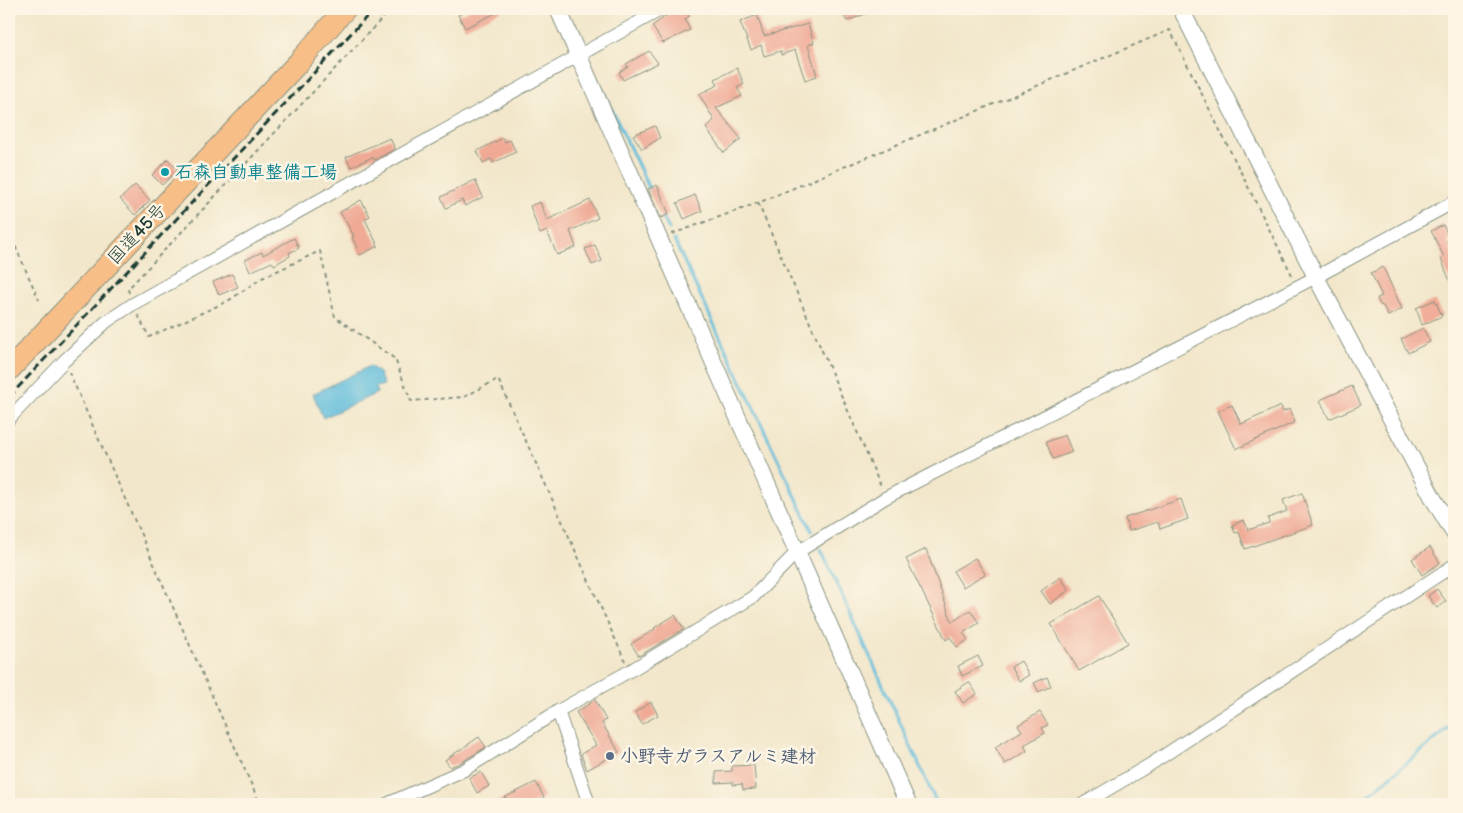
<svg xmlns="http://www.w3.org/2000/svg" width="1463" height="813" font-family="'Balsamiq Sans','Klee One',sans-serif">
	<rect width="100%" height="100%" fill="#fcf5e5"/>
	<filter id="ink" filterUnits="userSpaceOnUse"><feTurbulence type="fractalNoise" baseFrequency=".02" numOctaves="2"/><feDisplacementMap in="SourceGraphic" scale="10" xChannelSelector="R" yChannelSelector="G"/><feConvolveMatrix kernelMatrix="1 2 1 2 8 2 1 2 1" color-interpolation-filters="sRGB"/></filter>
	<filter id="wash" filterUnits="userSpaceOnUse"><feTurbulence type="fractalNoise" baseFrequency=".0096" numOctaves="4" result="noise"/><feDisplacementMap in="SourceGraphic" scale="20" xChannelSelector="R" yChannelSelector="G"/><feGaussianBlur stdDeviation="1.12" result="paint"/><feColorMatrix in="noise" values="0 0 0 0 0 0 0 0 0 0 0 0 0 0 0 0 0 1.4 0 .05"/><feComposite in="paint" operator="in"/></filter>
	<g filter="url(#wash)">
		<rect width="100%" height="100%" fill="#f2e7cb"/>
		<!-- water -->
		<polygon fill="#5dbcdb" stroke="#3e7c88" points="370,366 379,373 384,385 376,387 377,393 323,418 313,394"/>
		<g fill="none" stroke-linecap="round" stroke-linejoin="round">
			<!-- stream -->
			<g stroke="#5dbcdb" stroke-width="3">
				<polyline points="601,87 651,192"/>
				<polyline points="661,214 669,229"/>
				<polyline points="674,240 812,531"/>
				<polyline points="821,549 937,804"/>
				<polyline points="1357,804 1454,724"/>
			</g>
		</g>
		<g id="blocks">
			<!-- building -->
			<g fill="#efa994">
				<polygon points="471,9 504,9 465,28 458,15"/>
				<polygon points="676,9 683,9 689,16 685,20 690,30 663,43 652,26"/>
				<polygon points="839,9 878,9 847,21"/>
				<polygon points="757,15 764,36 808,24 814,43 808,45 817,76 805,80 795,50 781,55 781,51 764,56 761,45 751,50 740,22"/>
				<polygon points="649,51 658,63 623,80 619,72 628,67 626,64"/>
				<polygon points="737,68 744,84 737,88 742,96 716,108 741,139 724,153 706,128 714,120 699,94 718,85 715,79"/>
				<polygon points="655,126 660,138 642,149 633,135"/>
				<polygon points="390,138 395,149 374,160 373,157 351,167 346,157"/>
				<polygon points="503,138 505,142 510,140 516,152 493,163 491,159 483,163 477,151"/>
				<polygon points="168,159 178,170 162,185 152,175"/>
				<polygon points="475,180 483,197 465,206 462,200 446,208 441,197"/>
				<polygon points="135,185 150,200 135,215 120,199"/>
				<polygon points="657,185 669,214 661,218 648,189"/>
				<polygon points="695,195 702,211 684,219 677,203"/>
				<polygon points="361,200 370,216 365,219 378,246 360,255 352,237 354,236 340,212"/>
				<polygon points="590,200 598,218 570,231 576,247 557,255 547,231 540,234 530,206 540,202 547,220"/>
				<polygon points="1443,225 1450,239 1447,240 1454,257 1454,291 1441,259 1444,257 1431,231"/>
				<polygon points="294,238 299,248 289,253 290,256 274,265 272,262 250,272 245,260 262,252 263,255"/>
				<polygon points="595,245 602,261 592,265 585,249"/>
				<polygon points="1383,267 1402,309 1388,316 1383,306 1380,305 1377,298 1382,296 1371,273"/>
				<polygon points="232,274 238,287 219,295 213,282"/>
				<polygon points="1435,300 1442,316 1422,325 1416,308"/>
				<polygon points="1423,328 1430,342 1408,353 1401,339"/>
				<polygon points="1352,386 1361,405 1329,419 1320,400"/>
				<polygon points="1232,405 1241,424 1281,406 1283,412 1289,409 1295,422 1236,449 1218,411"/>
				<polygon points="1065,435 1072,452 1053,459 1046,442"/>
				<polygon points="1302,493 1313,525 1245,549 1239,532 1235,533 1232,525 1244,520 1248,530 1269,523 1268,518 1287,511 1283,500"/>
				<polygon points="1181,499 1188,519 1160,529 1158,522 1129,531 1125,518"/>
				<polygon points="1430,547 1440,563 1422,575 1412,559"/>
				<polygon points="926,549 952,622 970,610 979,623 963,633 968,640 957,647 950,637 946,640 906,559"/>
				<polygon points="975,558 985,574 963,587 953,571"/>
				<polygon points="1060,577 1069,590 1050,604 1041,591"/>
				<polygon points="1437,589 1446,601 1437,608 1428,596"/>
				<polygon points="1099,596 1128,643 1079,671 1051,624"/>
				<polygon points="675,615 684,629 639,656 631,644 655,629 654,628"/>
				<polygon points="978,656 983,666 962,676 958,666"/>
				<polygon points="1021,661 1029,675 1019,681 1011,667"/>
				<polygon points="1047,677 1051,686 1039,692 1034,683"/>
				<polygon points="969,682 977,694 963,703 955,691"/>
				<polygon points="595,700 606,720 602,723 619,752 587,770 581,754 596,745 576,712"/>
				<polygon points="651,702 658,715 642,724 635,712"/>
				<polygon points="1040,712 1048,725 1042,728 1045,733 1024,745 1027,751 1005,764 995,747 1022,731 1018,725"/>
				<polygon points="479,737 486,747 460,763 450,767 445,760"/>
				<polygon points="754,765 756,789 743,790 742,784 733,785 733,782 716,783 716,772 732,771 732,766"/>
				<polygon points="481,772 489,786 477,793 469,778"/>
				<polygon points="536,782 544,798 531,804 492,804"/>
			</g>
		</g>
	</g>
	<g filter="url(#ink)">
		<use href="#blocks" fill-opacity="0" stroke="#889280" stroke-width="1"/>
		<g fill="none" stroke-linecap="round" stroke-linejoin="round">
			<!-- minor casing -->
			<g stroke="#889280" stroke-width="14">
				<g id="minor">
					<polyline points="9,419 64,361 106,322 133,304 662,9"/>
					<polyline points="558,711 589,804"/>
					<polyline points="387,804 464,770 558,711 633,669 753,597 796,553 885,498 1316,277 1454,202"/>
					<polyline points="1083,804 1151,764 1454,565"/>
				</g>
			</g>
			<!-- tertiary casing -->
			<g stroke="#889280" stroke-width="18">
				<g id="tertiary">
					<path d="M558,9C675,274 790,540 908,804"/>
					<polyline points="1181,9 1316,277 1434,500 1454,533"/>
				</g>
			</g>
			<!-- trunk casing -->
			<g stroke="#889280" stroke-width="23">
				<polyline id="trunk" points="9,370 298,63 345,9"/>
			</g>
			<!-- path -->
			<g stroke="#889280" stroke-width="2" stroke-dasharray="4 4" stroke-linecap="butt">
				<polyline points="758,203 881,487"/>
				<polyline points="9,232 39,300"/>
				<polyline points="672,234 758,203 1170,30 1292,275"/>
				<polyline points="129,293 128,289 391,9"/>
				<polyline points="138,315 149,337 228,301 262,278 320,251 335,317 395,359 411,401 464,397 498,379 625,661"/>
				<polyline points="69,372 260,804"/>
			</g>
			<!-- minor -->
			<use href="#minor" stroke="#fff" stroke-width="12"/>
			<!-- tertiary -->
			<use href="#tertiary" stroke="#fff" stroke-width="16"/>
			<!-- trunk -->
			<use href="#trunk" stroke="#f7be88" stroke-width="21"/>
			<!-- rail -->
			<polyline stroke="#1f3d34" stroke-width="3" stroke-dasharray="8 4" stroke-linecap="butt" points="9,397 374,9"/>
		</g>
	</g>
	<!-- markers -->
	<circle fill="#0f9aa8" stroke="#fcf5e5" stroke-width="2" cx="165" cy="172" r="5"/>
	<circle fill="#5c6f8a" stroke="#fcf5e5" stroke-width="2" cx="610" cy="756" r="5"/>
	<g text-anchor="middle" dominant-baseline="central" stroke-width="5" stroke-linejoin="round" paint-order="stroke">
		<!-- culture labels -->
		<g font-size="18" font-weight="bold" fill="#0d838f" stroke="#fcf5e5" text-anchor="start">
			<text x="175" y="172">石森自動車整備工場</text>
		</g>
		<!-- street labels -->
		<g font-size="18" fill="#1f3d34" stroke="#fcf5e5">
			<text transform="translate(137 234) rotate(-47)">国道45号</text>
		</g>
		<!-- service labels -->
		<g font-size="18" font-weight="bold" fill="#4e5e75" stroke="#fcf5e5" text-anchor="start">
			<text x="620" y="756">小野寺ガラスアルミ建材</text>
		</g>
	</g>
	<!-- margin -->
	<rect width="1463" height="813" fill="none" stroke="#fcf5e5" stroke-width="30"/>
</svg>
